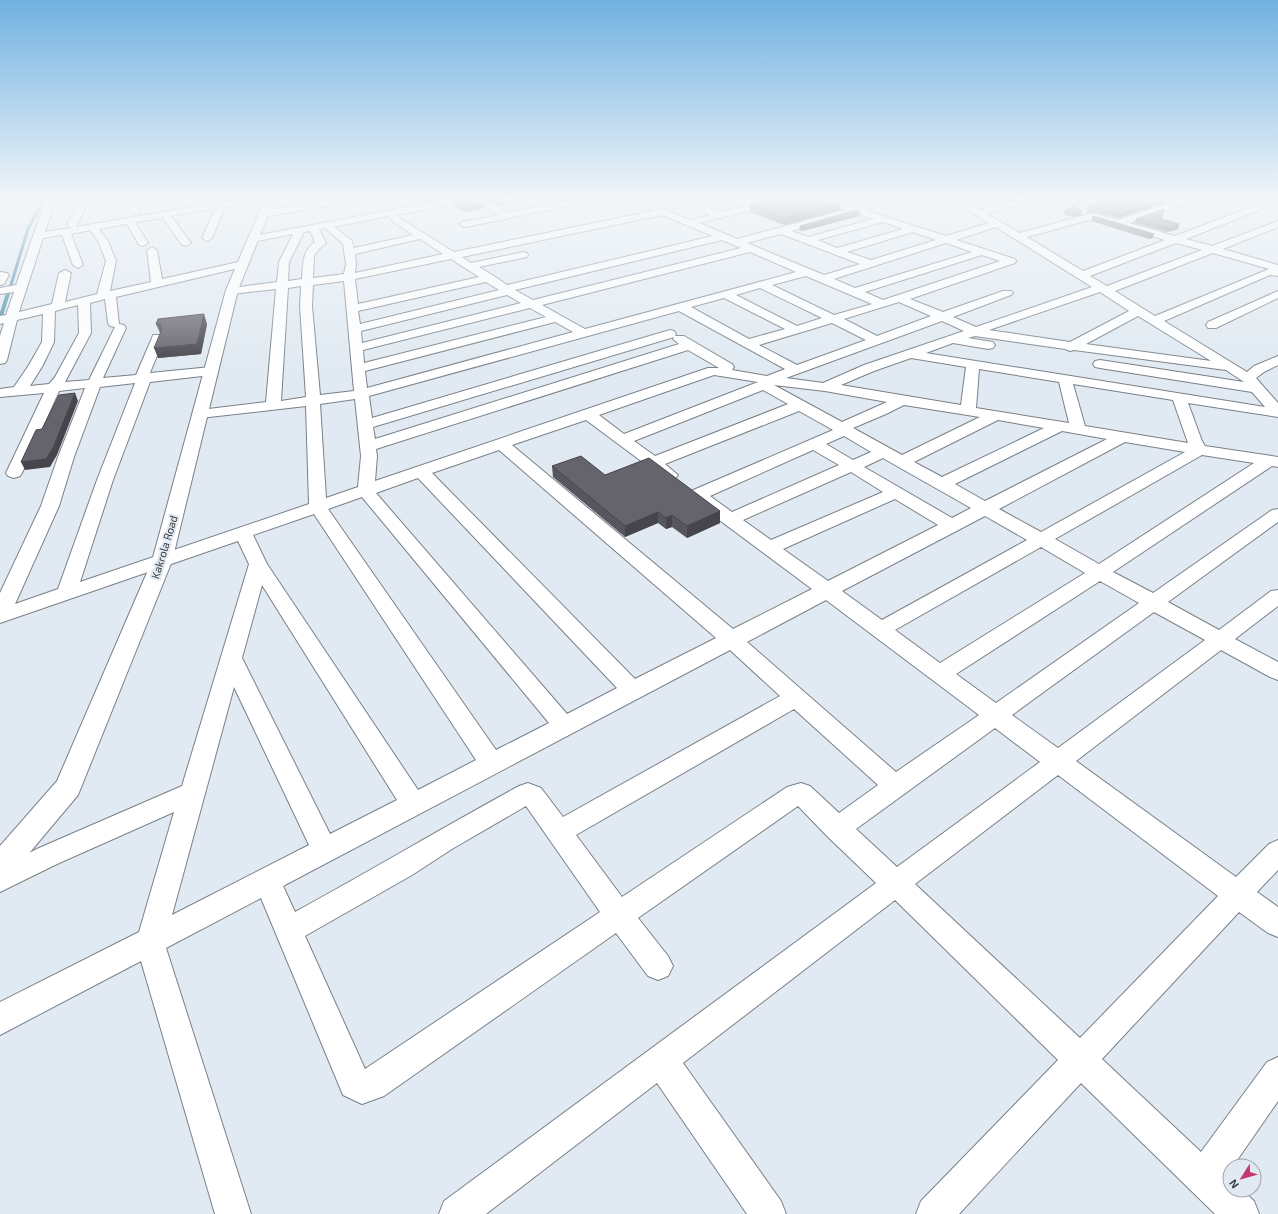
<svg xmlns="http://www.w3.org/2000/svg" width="1278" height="1214" font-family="'Exo 2',sans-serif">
	<rect width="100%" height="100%" fill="#e1eaf2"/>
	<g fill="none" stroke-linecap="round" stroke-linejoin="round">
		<!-- stream-far1 -->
		<polyline stroke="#538baa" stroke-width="3" points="10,288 28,229 44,199"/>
		<!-- stream -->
		<polyline stroke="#538baa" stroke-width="4" points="0,319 10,287"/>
		<!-- street casing -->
		<g stroke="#798088" stroke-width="2">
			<g id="street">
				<path d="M46,199H56L45,232L71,228L67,225L77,204C84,198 94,199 102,199L101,201L86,206L76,227L238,199H259L255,202L225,207L212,238L207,241L202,238L216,208L171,216L191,243L186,246L182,245L163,218L135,222L148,243L143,246L139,245L127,224L99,229L108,241L116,261L110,291L151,282L147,250L152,247L157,250L162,279L243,261L248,264L243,267L116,297L119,324L124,325L126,328L103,378L136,375L152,338L153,335H163L164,338L150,373L211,367L216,368L218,371L216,374L211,375L150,382L113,480L80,582L309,504L306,406L200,418L195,417L193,414L195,411L200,410L266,402L276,289L232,294L228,293L226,291L228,289L232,288L277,282L279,262L293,234L253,242L248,239L249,237L450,199H469L465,202L397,215L401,219L454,252L653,211L628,199H640L690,220L711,215L675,199H687L721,212L774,199H790L789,201L699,223L737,239L845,210L819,201L818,199H831L855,207L883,199H898L897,201L865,210L946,236L989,223L951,199H962L980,210L1018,199H1032L1031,201L987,214L1020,233L1093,213L1118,220L1181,199H1194L1193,201L1129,223L1175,236L1272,199H1278V203L1186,239L1212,246L1278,221V227L1223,249L1278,265V276L1270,275L1164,321L1247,372L1254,366L1278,356V365L1264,372L1256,378L1278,403V417L1188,403L1202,441L1205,446L1278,457V467L1272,466L1113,572L1153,593L1272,510L1278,509V522L1168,602L1219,630L1271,591L1278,590V606L1235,639L1278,662V680L1270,677L1221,650L1076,761L1236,877L1269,844L1278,840V870L1257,892L1278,907V937L1268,933L1239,912L1102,1059L1201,1152L1267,1062L1278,1057V1101L1233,1166H1230V1170L1226,1175L1230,1179V1190H1242L1254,1201L1259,1214H1215L1081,1083L959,1214H916L921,1201L1058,1060L895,900L683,1063L781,1201L786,1214H747L657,1083L486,1214H439L444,1201L876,883L828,837L798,806L638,918L668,956L673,966L668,976L658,980L648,976L616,933L384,1096L362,1104L343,1095L261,898L166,948L251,1214H215L141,961L0,1035V1002L139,932L174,812L57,864L0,892V867L39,848L182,786L249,564L238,541L0,623V593L41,506L58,457L85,388L59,391L22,473L20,476L14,478L8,476L6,473L44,393L0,397V389L14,387L29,365L42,342L43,314L17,320L7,360L5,363L0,364V336L4,323L0,324V316L6,315L14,292L0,294V288L16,285ZM855,213L873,219L808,237L791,231ZM662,215L713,236L507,285L494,276L479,267L527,257L528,255L527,253L523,252L471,263L462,257ZM388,216L395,223L413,235L354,248L352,241L334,227ZM1093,219L1165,240L1083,271L1027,237ZM883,222L903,229L837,248L818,240ZM996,227L1092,287L976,327L953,317L1011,295L1013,293L1011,291H1003L943,312L910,299L1015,263L1016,261L1015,259L956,240ZM325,228L343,244L346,264L344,274L313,278L314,256L319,249L326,243L319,229ZM90,230L98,241L106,261L97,294L65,302L71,273L65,270L59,273L52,304L19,312L43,238L62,235L73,265L78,268L83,265L71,234ZM310,231L315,242C302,251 303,265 302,279L288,281L289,262L304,232ZM913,232L936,240L871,260L847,252ZM781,234L860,264L824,275L747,243ZM420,239L443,254L355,273L356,264L355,254ZM722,240L741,248L533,300L515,290ZM946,243L972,252L855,288L834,279ZM1176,243L1202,250L1107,286L1090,276ZM750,252L796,272L585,329L542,305ZM1213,253L1269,269L1155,316L1115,291ZM982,255L1000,261L883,300L865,292ZM451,259L479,277L358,304L355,279ZM806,276L872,304L834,315L772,285ZM344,281L354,391L320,395L312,306L313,285ZM486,282L499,290L360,324L358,311ZM301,286L300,306L306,397L281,401L288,288ZM760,288L822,318L797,326L736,295ZM1100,292L1129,311L1070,342L989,330ZM507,295L521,303L362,343L361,331ZM724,298L785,329L749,339L691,307ZM105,299L108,323L110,326L115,327L89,380L65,382L91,333L90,303ZM899,302L931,316L877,336L844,319ZM78,305L79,333L55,377L49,384L30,386L43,365L54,342L55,311ZM530,308L546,317L364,363L363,350ZM679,311L785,369L767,376L732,370L734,367L732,364L684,336H675L676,334L674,331L670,330L372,418L369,396ZM1138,316L1211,361L1086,344ZM942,321L964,331L864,365L823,383L786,378ZM555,322L573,332L367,388L365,371ZM832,323L866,340L797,365L759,345ZM975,336L1065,349L1070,351L1074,350L1226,370L1244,382L1100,360L1095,361L1093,364L1095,367L1100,368L1252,392L1265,407L926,353L953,343L988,349L993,348L995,345L993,342L968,338ZM674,337L673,339L679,344L375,439L373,427ZM688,350L719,368H708L375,481L377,456L376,449ZM911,358L966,367L961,405L841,385L874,371ZM979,369L1059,382L1069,423L976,408ZM714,375L758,382L624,434L599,415ZM135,383L97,480L58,589L15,604L59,506L74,457L100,387ZM1073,384L1173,400L1188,443L1085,426ZM774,385L825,391L887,402L842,422ZM763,390L788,404L655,456L634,441ZM355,399L361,456L358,487L326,498L320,404ZM904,405L980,417L902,455L853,428L886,414ZM799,411L833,430L691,491L688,495L691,499L812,589L733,629L512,445L586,420L664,478L670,480L676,478L678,475L665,464ZM998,420L1044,428L942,477L914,462ZM1062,431L1107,439L985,501L955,484ZM844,436L871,452L853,460L826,444ZM1125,442L1185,452L1041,532L999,509ZM499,450L716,638L635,679L432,473ZM813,450L839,465L732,512L710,496ZM1202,455L1254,463L1099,564L1055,539ZM883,458L895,465L971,508L952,518L864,467ZM851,472L883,492L771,540L743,520ZM418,478L617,688L567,714L376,493ZM362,497L549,723L496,750L328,509ZM895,499L938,525L828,581L783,549ZM314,514L476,760L418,790L267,564L253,535ZM985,516L1027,540L882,620L842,591ZM1041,547L1085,573L940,663L895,630ZM1100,581L1139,603L996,703L956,674ZM262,585L397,800L330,834L242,658ZM826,600L979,715L896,772L747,642ZM1154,612L1205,640L1058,748L1012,715ZM730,650L780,696L563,817L541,788L528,783L519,786C444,827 370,871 295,912L283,886ZM234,687L309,845L172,915ZM794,709L878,785L839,813L810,786L801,783L787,787L622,897L576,835ZM995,728L1040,762L897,867L856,829ZM1058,775L1218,896L1080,1038L915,884ZM526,806L600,912L365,1069L305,936L412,875L452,849Z"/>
				<polygon points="117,199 127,199 140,211 138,213 132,213"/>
				<polygon points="333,199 354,199 350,202 263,217 258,214 263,211"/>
				<polygon points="473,199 484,199 508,213 575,199 593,199 589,202 465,227 462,226 460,224 462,222 498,215"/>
				<polygon points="1097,199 1111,199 1110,201 1085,208 1088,211 1083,214 1072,208 1074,206"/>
				<polygon points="0,272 7,273 9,275 4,284 0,285"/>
				<polygon points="1278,291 1278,298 1216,328 1208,328 1206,325 1208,322"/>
			</g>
		</g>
		<!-- secondary casing -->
		<g stroke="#798088" stroke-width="2">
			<polygon id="secondary" points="263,199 273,199 273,203 238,290 172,561 78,795 10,876 0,880 0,846 57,781 152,561 226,290 263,203"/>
		</g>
		<!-- street -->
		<use href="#street" fill="#fff" fill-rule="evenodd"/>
		<!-- secondary -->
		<use href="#secondary" fill="#fff" fill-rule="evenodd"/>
	</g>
	<!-- wall -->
	<g fill="#57555d">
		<polygon points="422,199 442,199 427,202"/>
		<polygon points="487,199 509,199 510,203 498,206"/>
		<polygon points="1071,199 1092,199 1081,202"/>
		<polygon points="454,202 485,208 466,212 454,206"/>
		<polygon points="841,203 840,210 784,225 750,212 750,205"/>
		<polygon points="1165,203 1118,218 1093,212 1088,213 1089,210 1088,209 1089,205"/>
		<polygon points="1065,210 1082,211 1081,215 1074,217 1063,214"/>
		<polygon points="860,212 859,216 802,231 799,230 800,226"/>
		<polygon points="1092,217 1154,234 1152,238 1149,239 1091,221"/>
		<polygon points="1136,219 1161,219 1178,229 1167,232 1134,223"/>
		<polygon points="156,324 207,324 201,354 158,358 160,333"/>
		<polygon points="552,466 605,475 720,511 720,523 687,538 672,527 666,529 658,523 625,537 553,477"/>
	</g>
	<!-- shaded-wall -->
	<g fill="#47454c">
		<polygon points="427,199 442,199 427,202"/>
		<polygon points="509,199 510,203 498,206 498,202"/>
		<polygon points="1082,199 1092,199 1081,202"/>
		<polygon points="1166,199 1165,203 1118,218 1119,214"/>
		<polygon points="841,203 840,210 784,225 785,218"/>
		<polygon points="485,204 485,208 466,212 466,208"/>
		<polygon points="1095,208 1093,212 1088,213 1089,209"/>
		<polygon points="1082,211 1081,215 1074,217 1075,213"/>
		<polygon points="860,212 859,216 802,231 802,227"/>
		<polygon points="1179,224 1178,229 1167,232 1169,228"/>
		<polygon points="1154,234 1152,238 1149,239 1151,235"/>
		<polygon points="204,314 207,324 201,354 158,358 154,348"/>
		<polygon points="75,393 78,401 57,455 50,467 25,470 21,462"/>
		<polygon points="720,511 720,523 687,538 687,526"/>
		<polygon points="658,512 658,523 625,537 625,526"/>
		<polygon points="672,515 672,527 666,529 666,518"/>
	</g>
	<!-- building -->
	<g fill="#65636c" stroke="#47454c">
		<polygon points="465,199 476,199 485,204 466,208 454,202"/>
		<polygon points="494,199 509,199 498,202"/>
		<polygon points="777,199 830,199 841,203 785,218 750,205"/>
		<polygon points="1109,199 1166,199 1119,214 1095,208 1089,209 1091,207 1089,205"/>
		<polygon points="1075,206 1082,211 1075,213 1065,210"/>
		<polygon points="1164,209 1161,219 1179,224 1169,228 1136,219"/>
		<polygon points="856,210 860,212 802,227 800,226"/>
		<polygon points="1094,216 1154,234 1151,235 1092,217"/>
		<polygon points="204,314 197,344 154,348 162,329 160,324 156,324 158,319"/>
		<polygon points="75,393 53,448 46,459 21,462 36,430 42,429 59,395"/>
		<polygon points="581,456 605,475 649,458 720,511 687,526 672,515 666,518 658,512 625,526 552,466"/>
	</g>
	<!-- sky -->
	<linearGradient id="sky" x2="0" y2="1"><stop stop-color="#71b1e1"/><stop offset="0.54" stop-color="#f2f6f9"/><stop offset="1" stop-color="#f2f6f9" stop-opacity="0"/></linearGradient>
	<rect width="1278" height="369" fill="url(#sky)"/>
	<g text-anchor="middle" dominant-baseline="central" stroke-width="4" stroke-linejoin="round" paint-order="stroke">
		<!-- street labels -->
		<g font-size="11" fill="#3a3d41" stroke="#e1eaf2">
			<text transform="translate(164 547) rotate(-73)">Kakrola Road</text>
		</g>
	</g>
	<!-- north arrow -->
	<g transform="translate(1242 1178) rotate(233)"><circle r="19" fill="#e1eaf2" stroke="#9ea5ab"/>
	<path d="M0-3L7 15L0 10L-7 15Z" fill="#c4386b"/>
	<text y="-6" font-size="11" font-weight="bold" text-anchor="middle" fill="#3a3d41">N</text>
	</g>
</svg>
